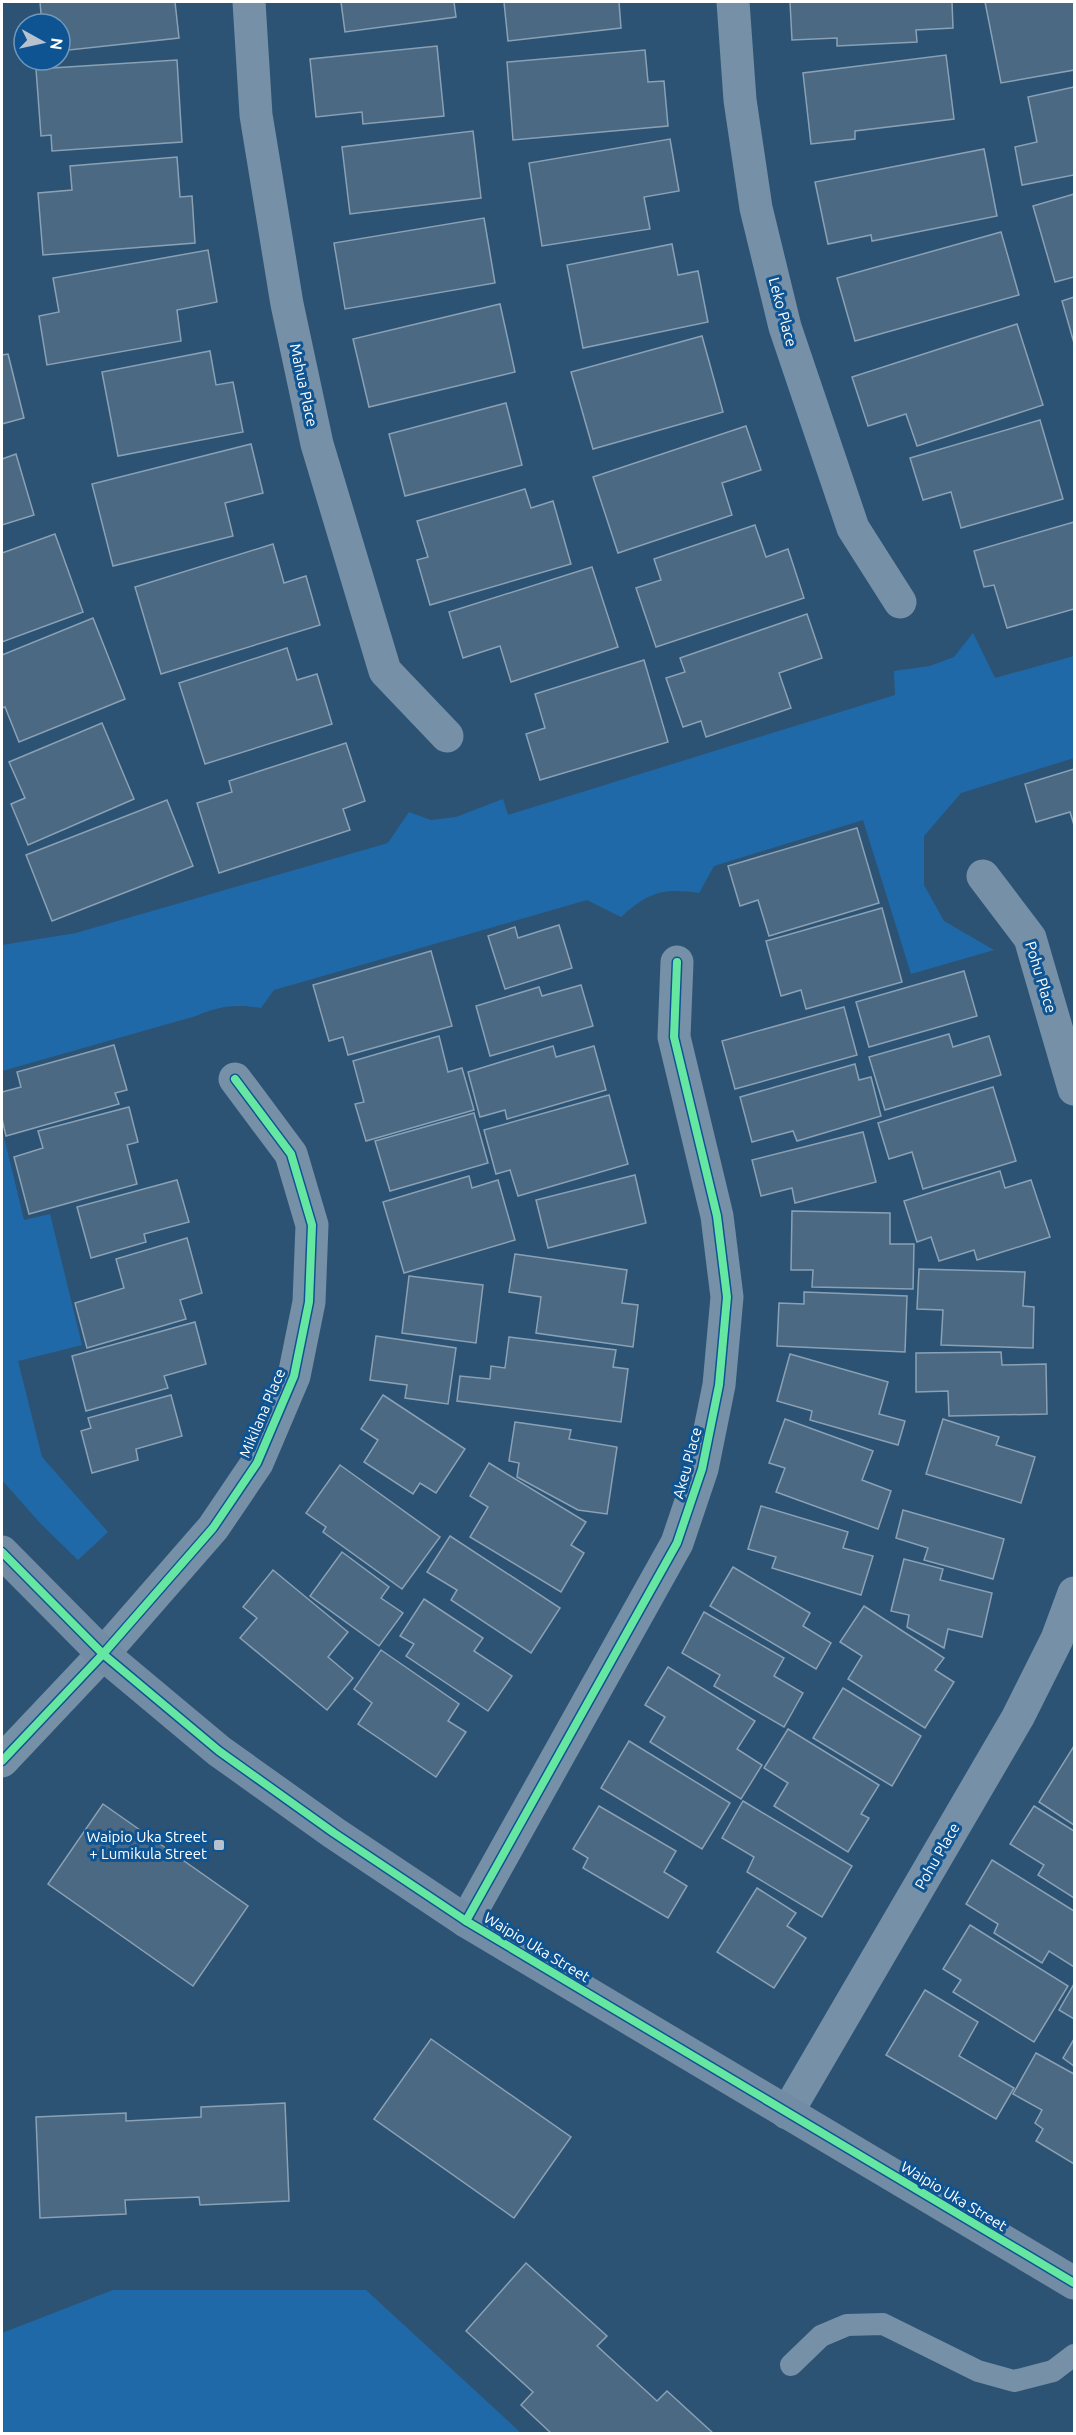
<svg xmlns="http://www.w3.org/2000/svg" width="1076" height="2435" font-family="Ubuntu,sans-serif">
	<rect width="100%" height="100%" fill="#2d5374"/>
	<!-- green -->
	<g fill="#2069a8">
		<path d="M973,633L995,678L1074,656V758L961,793L924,836V885L944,921L994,950L911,974L863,820L714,866L699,893C662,888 649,892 621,917L587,900L274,990L261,1008C236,1004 219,1006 196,1016L2,1071V945L76,933L388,843L409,812L431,820L456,817L503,799L508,815L895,695L894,671L930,666L954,657Z"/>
		<polygon points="2,1129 24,1220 50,1214 82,1345 18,1361 42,1457 108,1532 78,1560 41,1524 2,1480"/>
		<polygon points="113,2290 366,2290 521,2433 2,2433 2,2333"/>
	</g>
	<!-- building -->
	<g fill="#4b6983" stroke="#8aa1b5" stroke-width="1.5">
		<polygon points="40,2 175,2 179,38 60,51 60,24 42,24"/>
		<polygon points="341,2 454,2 456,17 345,32"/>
		<polygon points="504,2 619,2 621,28 508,41"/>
		<polygon points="790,2 952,2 953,28 916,30 917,42 837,46 837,38 792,40"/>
		<polygon points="985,2 1074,2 1074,70 1001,83"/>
		<polygon points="437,46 444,116 363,124 362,112 316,117 310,59"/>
		<polygon points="645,50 648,82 664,81 668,126 513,140 507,62"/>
		<polygon points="946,55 954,119 855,131 855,139 811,144 803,73"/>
		<polygon points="177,60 182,142 52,151 51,135 41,136 36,69"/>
		<polygon points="1074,87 1074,175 1022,185 1015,147 1037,142 1028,97"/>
		<polygon points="473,131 481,198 350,214 342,147"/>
		<polygon points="670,139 679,191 644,197 650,229 542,246 529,163"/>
		<polygon points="984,149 997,216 872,241 871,235 828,244 815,182"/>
		<polygon points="177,157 180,197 192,196 195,243 43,255 38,193 72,190 70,166"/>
		<polygon points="1074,194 1074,277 1055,282 1033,206"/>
		<polygon points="484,218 495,283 345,309 334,243"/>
		<polygon points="1001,232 1019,295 855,341 837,278"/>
		<polygon points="672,244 678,275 698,271 708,322 583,348 567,265"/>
		<polygon points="208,250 217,302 177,310 181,341 47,365 39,316 59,312 53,278"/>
		<polygon points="1074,297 1074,343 1062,301"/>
		<polygon points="500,304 515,372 369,407 353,339"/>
		<polygon points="1017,324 1043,405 917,446 906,414 868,426 852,377"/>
		<polygon points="702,336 723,412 593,449 571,372"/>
		<polygon points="210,351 216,385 233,382 243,432 118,456 102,372"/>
		<polygon points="8,354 24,418 2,424 2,355"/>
		<polygon points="506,403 522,465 405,496 389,434"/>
		<polygon points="1040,420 1063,499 961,528 951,492 923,500 910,458"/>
		<polygon points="746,426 761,470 722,483 732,515 618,553 593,477"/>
		<polygon points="251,444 263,493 225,503 233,536 113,566 92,484"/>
		<polygon points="16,454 34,515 2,525 2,459"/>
		<polygon points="525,489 531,508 553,501 571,564 430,605 417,560 428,557 417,521"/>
		<polygon points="1074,522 1074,609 1007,628 994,585 984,587 974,551"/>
		<polygon points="755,525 766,557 788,549 804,598 656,647 636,588 661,580 654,559"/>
		<polygon points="55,534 83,612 2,642 2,553"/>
		<polygon points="273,544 284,583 306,576 320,625 161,674 135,587"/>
		<polygon points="592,567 618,647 511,682 500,646 463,658 449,612"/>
		<polygon points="807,614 822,658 779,673 791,708 706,737 701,721 683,727 666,678 685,672 680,658"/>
		<polygon points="93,618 125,699 19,742 5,707 2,708 2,655"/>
		<polygon points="287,648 297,680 317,674 332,724 205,764 179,683"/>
		<polygon points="644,660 668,742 540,780 526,734 545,728 535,694"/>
		<polygon points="102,723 134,799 28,845 11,804 25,798 9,762"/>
		<polygon points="346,743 365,801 343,809 350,830 219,873 197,803 232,792 229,781"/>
		<polygon points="1074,769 1074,825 1070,812 1036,822 1025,784"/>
		<polygon points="167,800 193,866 52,921 26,855"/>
		<polygon points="857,828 879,903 769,936 758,900 740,906 728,866"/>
		<polygon points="882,908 902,982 806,1009 801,990 781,996 766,941"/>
		<polygon points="559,925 572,968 505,989 488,936 515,927 518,938"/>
		<polygon points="431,951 452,1026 348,1055 343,1037 329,1041 313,985"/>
		<polygon points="964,971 977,1016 869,1047 856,1002"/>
		<polygon points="581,985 593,1026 490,1056 476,1006 539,987 542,996"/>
		<polygon points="844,1007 857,1055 735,1089 722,1041"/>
		<polygon points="949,1034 953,1047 989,1036 1001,1075 885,1110 869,1057"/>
		<polygon points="439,1036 448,1072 462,1068 474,1110 366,1141 355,1104 364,1102 353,1061"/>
		<polygon points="114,1045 127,1090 115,1093 119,1104 6,1136 2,1119 2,1092 21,1087 17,1072"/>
		<polygon points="553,1046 556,1057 594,1046 606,1090 507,1119 505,1110 480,1117 468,1072"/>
		<polygon points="855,1064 859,1080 871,1077 881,1116 797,1141 793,1131 752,1142 740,1097"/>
		<polygon points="993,1087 1016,1161 923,1189 912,1152 889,1159 878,1123"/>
		<polygon points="609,1095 628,1164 518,1196 510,1170 496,1174 484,1130"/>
		<polygon points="129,1107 138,1142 127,1145 137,1184 29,1214 14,1157 43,1148 38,1131"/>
		<polygon points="474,1113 488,1163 390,1191 375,1141"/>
		<polygon points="863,1132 876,1182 795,1203 792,1188 761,1196 752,1160"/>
		<polygon points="1000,1171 1005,1188 1031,1180 1050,1237 977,1260 974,1250 939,1261 931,1237 917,1242 904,1201"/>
		<polygon points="635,1175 646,1223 548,1248 536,1200"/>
		<polygon points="469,1176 472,1188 498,1180 515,1240 404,1273 383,1202"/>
		<polygon points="177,1180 189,1222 144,1234 146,1242 91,1258 77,1207"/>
		<polygon points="792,1211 890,1213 890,1244 914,1244 913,1289 812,1287 813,1270 791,1270"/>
		<polygon points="187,1238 202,1293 180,1300 186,1319 87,1348 75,1303 124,1288 116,1259"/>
		<polygon points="515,1254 627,1270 622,1303 638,1305 633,1347 536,1333 541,1297 509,1292"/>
		<polygon points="919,1269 1025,1272 1023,1306 1034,1307 1033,1348 941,1345 943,1310 917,1309"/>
		<polygon points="409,1276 483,1285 476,1343 402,1333"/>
		<polygon points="804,1292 907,1296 905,1352 777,1346 779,1303 804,1304"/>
		<polygon points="195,1322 206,1364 164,1376 168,1388 86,1411 72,1356"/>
		<polygon points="376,1336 456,1348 448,1404 405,1398 407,1385 370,1380"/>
		<polygon points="509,1337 616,1350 613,1367 628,1369 621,1422 457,1401 460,1376 490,1379 491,1366 505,1368"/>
		<polygon points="1001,1352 1002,1365 1046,1364 1047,1414 949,1416 948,1391 916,1392 916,1353"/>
		<polygon points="790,1354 888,1382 879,1414 905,1421 898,1445 810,1420 812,1411 777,1401"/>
		<polygon points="171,1395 182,1436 136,1449 138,1460 92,1473 81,1431 91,1428 88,1418"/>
		<polygon points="383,1395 465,1449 436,1493 420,1483 413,1494 364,1462 378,1440 361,1429"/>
		<polygon points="785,1419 873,1451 862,1480 891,1491 878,1529 776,1492 785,1468 769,1463"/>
		<polygon points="943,1419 999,1437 996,1445 1035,1457 1021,1503 926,1474"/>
		<polygon points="515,1422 571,1430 569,1439 617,1447 607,1514 578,1510 517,1477 519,1463 509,1461"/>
		<polygon points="489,1463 586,1522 571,1545 584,1553 561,1592 470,1537 488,1507 470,1496"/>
		<polygon points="340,1465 440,1537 402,1589 323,1532 326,1527 306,1513"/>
		<polygon points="761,1506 848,1532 843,1548 873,1556 861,1595 772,1568 776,1557 748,1549"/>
		<polygon points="903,1510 1004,1539 993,1579 924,1560 928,1548 896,1538"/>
		<polygon points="450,1536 560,1608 531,1653 451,1600 457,1590 427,1572"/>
		<polygon points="342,1552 389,1587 381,1598 403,1613 379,1646 310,1596"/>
		<polygon points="904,1559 943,1569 940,1580 992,1593 982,1637 948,1629 944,1648 907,1627 909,1615 891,1611"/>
		<polygon points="733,1567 810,1613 803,1626 831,1643 816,1669 710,1606"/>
		<polygon points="273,1570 348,1632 328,1657 353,1678 327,1710 240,1638 257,1618 243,1607"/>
		<polygon points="424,1599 483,1638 474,1651 512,1676 488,1711 406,1656 414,1644 400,1636"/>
		<polygon points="864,1606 944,1658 935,1670 954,1682 925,1728 848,1679 862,1656 840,1642"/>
		<polygon points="704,1612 784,1658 774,1676 803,1693 784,1727 714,1686 720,1675 682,1653"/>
		<polygon points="381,1650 459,1704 448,1721 466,1732 436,1777 358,1724 372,1703 354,1689"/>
		<polygon points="668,1667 755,1721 737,1749 762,1765 741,1799 650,1742 665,1717 645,1705"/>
		<polygon points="843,1688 921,1736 892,1786 813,1738"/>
		<polygon points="788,1729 879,1785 861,1814 869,1818 848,1852 774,1806 788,1783 764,1768"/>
		<polygon points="629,1741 730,1803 702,1849 601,1788"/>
		<polygon points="1074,1746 1074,1825 1039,1802"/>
		<polygon points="743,1801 852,1866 822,1917 747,1872 754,1857 722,1838"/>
		<polygon points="103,1804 248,1906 193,1986 48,1884"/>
		<polygon points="599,1806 676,1851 664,1872 687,1886 668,1918 583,1868 588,1858 573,1849"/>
		<polygon points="1034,1806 1074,1831 1074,1898 1038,1875 1044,1865 1010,1844"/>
		<polygon points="992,1860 1074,1911 1074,1967 1049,1951 1042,1963 994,1933 998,1924 966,1904"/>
		<polygon points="757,1888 796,1913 787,1926 806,1938 774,1988 717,1952"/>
		<polygon points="970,1925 1068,1986 1034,2042 953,1992 961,1980 943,1969"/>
		<polygon points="1074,1984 1074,2019 1059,2010"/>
		<polygon points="925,1990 978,2022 959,2056 1014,2088 996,2119 886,2055"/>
		<polygon points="431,2039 571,2137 514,2218 374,2119"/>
		<polygon points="1074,2039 1074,2066 1063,2058"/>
		<polygon points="1036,2053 1074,2074 1074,2164 1036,2141 1043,2129 1035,2123 1042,2110 1013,2094"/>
		<polygon points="285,2103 289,2201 200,2205 199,2197 125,2200 126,2214 40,2218 36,2117 126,2113 126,2121 201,2117 201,2107"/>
		<polygon points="526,2263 607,2336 597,2346 657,2401 667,2391 714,2434 552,2434 521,2405 533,2392 466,2331"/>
	</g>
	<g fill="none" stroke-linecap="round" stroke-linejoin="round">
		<!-- lane -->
		<polyline stroke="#7590a7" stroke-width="22" points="791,2365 821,2336 847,2325 883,2324 978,2371 1014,2381 1053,2371 1074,2355"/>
		<!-- street -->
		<g stroke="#7590a7" stroke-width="33">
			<polyline points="249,2 256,115 287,304 317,444 385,671 447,736"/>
			<polyline points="733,2 740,100 756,208 785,327 853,528 900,602"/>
			<polyline points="983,876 1030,938 1074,1089"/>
			<polyline points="2,1761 103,1654 213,1528 257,1463 294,1376 309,1302 312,1225 291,1154 235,1079"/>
			<polyline points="466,1921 677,1543 702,1469 719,1385 727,1297 717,1216 674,1037 677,962"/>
			<polyline points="787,2113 1018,1717 1057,1639 1074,1593"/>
		</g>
		<!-- secondary -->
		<polyline stroke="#718ca4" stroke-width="33" points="2,1552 103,1654 219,1751 334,1833 466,1921 1074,2283"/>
		<!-- cycleway casing -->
		<g stroke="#0f5492" stroke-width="11">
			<g id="cycleway">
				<polyline points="2,1552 103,1654 219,1751 334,1833 466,1921 1074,2283"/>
				<polyline points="2,1761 103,1654 213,1528 257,1463 294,1376 309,1302 312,1225 291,1154 235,1079"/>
				<polyline points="466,1921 677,1543 702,1469 719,1385 727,1297 717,1216 674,1037 677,962"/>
			</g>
		</g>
		<!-- cycleway -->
		<use href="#cycleway" stroke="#66e7a1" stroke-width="8"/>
	</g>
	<!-- markers -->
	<rect fill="#b6c3ce" stroke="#0f5492" stroke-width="2" x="213" y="1839" width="12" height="12" rx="3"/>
	<g text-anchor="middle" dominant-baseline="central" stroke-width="6" stroke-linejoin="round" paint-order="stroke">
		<!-- street labels -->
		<g font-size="15" fill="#fff" stroke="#0f5492">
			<text transform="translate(783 312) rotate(75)">Leko Place</text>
			<text transform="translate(304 385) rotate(78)">Mahua Place</text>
			<text transform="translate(1041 977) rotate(73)">Pohu Place</text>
			<text transform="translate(262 1413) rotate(-67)">Mikilana Place</text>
			<text transform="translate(687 1463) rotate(-75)">Akeu Place</text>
			<text transform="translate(937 1856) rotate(-60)">Pohu Place</text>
			<text transform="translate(537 1947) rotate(31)">Waipio Uka Street</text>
			<text transform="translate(954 2196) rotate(31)">Waipio Uka Street</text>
		</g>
		<!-- poi labels -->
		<g font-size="15" fill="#fff" stroke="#0f5492" text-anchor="end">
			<text x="207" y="1836">Waipio Uka Street<tspan x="207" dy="17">+ Lumikula Street</tspan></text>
		</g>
	</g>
	<!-- border -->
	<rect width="1076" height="2435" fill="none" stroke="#ffffff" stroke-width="6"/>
	<!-- north arrow -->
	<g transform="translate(42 42) rotate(98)"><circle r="28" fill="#0f5492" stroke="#6f98be" stroke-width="1.5"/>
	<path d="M0-4.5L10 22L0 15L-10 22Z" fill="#b6c3ce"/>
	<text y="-9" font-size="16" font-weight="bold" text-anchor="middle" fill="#ffffff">N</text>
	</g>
</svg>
